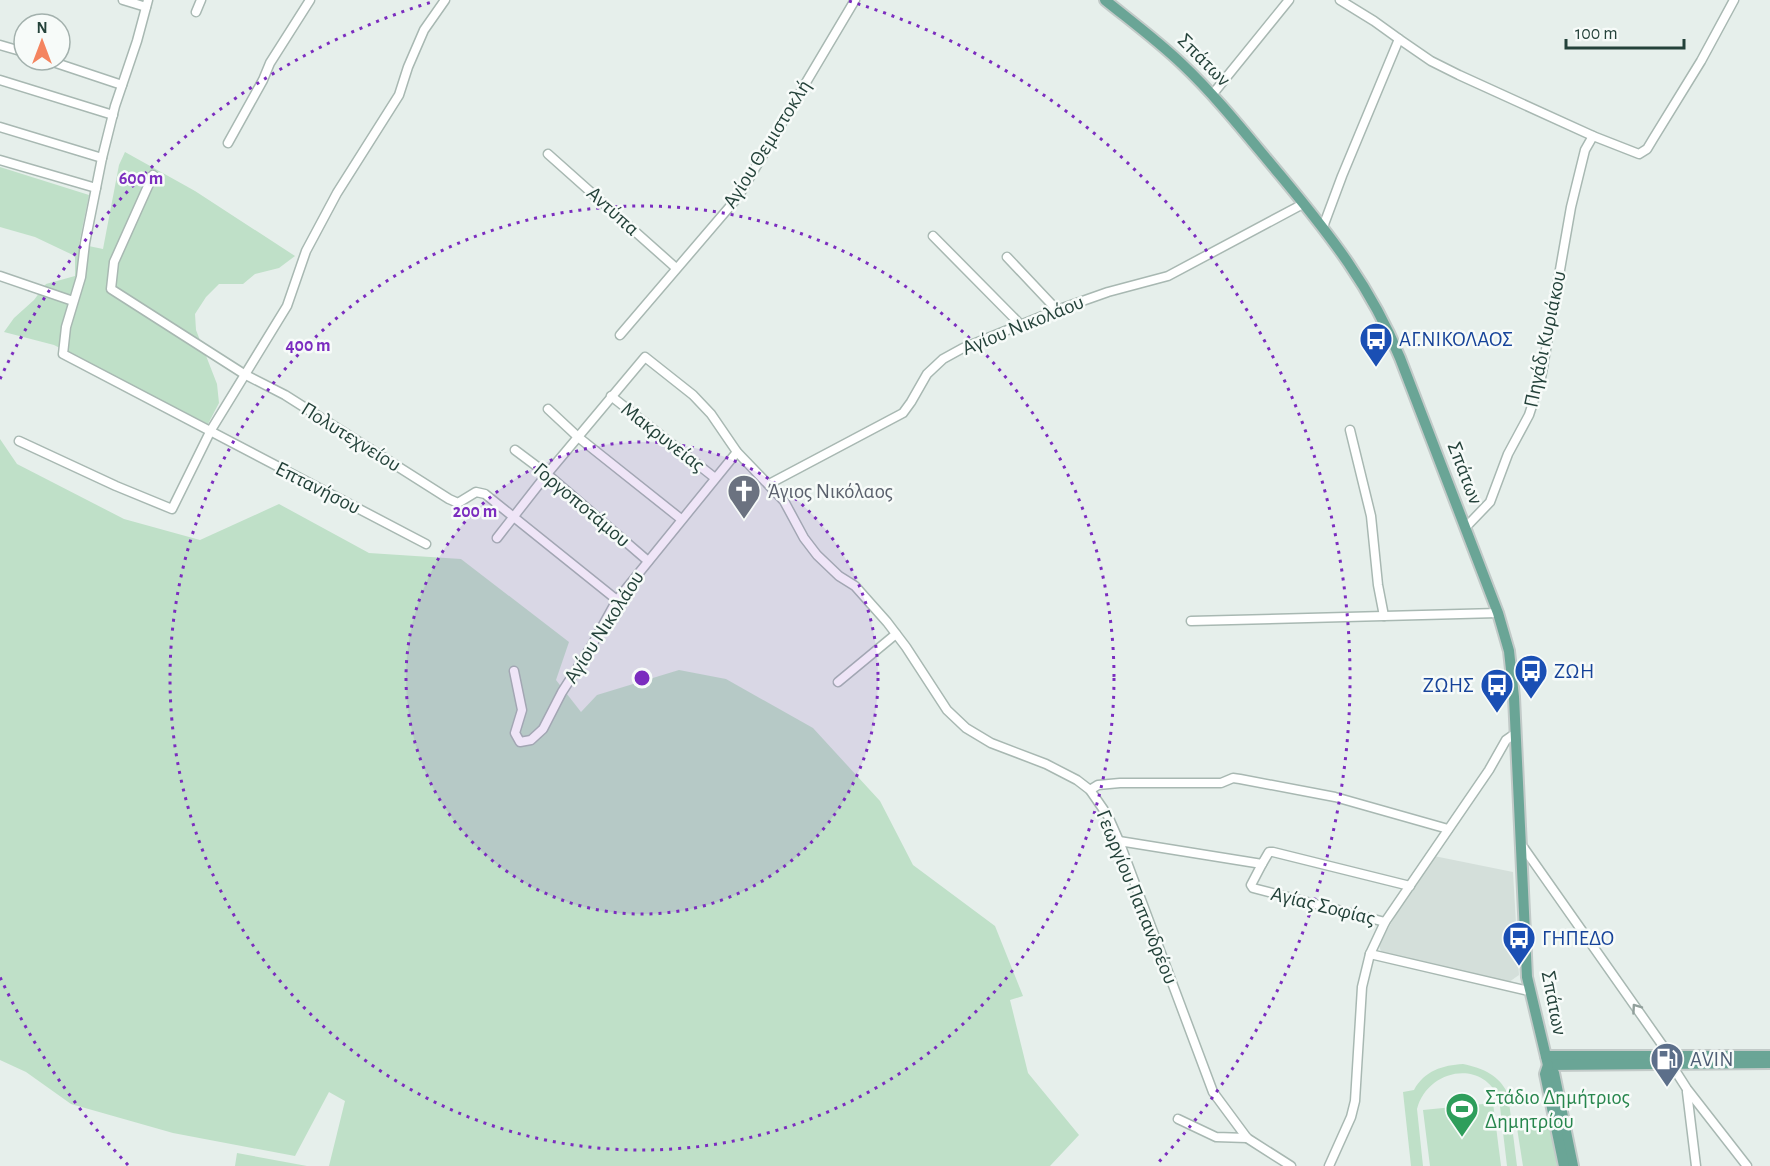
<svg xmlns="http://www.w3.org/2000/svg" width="1770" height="1166" font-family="'Alegreya Sans',sans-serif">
	<rect width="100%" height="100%" fill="#e6efeb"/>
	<!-- built -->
	<polygon fill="#d4dfda" points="1434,856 1513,872 1519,975 1509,982 1381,952 1379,945 1395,916"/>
	<!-- green -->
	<g fill="#bfe0c8">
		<polygon points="125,152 195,191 295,256 279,268 255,274 243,284 219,284 206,297 195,314 196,330 217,384 219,403 208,424 54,345 4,332 14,318 34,300 46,284 75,276 75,256 35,237 0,227 0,167 89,195 79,244 103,249 119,165"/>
		<polygon points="0,439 17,464 124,519 200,540 279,504 369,553 461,559 569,642 556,680 581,712 597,695 679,670 726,679 813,728 880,801 913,865 995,926 1023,996 1010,1000 1028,1073 1079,1135 1050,1166 329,1166 345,1101 329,1092 295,1156 173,1133 71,1104 26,1072 0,1060"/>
		<path d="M1463,1064C1483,1068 1499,1075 1508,1094L1517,1166H1507L1499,1098C1481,1058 1427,1070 1417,1109L1423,1166H1411L1403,1092L1414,1090C1424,1071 1443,1065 1463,1064Z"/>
		<polygon points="1493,1103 1501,1166 1430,1166 1423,1110"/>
		<polygon points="1550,1122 1557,1166 1523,1166 1517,1128"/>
		<polygon points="237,1153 307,1166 235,1166"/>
	</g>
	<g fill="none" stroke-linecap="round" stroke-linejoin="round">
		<!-- minor casing -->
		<g stroke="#a8b8b2" stroke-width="11">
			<g id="minor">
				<polyline points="123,0 146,7"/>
				<polyline points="148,0 137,41 115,106 102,158 85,243 81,277 66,327 63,354 426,544"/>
				<polyline points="196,12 201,0"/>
				<polyline points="1399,39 1431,61 1459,75 1593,136 1639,154 1647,149 1653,139 1701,61 1734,0"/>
				<polyline points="0,45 24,52"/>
				<polyline points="47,60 122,85"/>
				<polyline points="0,80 113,115"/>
				<polyline points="1212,95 1289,0"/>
				<polyline points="0,127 102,158"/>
				<polyline points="228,143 263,80 270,63 310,0"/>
				<polyline points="548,154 676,268"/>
				<polyline points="0,160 96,188"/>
				<polyline points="153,175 114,262 111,289 244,374 285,395 449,499 458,503 476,492 485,494 617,600"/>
				<polyline points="1323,227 1342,176 1399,39 1374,21 1340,0"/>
				<polyline points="933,236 1021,325"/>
				<polyline points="1007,257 1057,310"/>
				<polyline points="0,276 73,301"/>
				<polyline points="620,335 738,197 855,0"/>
				<polyline points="611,396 715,478"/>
				<polyline points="548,409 578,437 681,519"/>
				<polyline points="1350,430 1371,516 1378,585 1384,616"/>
				<polyline points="19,441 116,486 172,509 211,430 287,306 306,251 337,193 399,95 408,67 424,30 445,0"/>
				<polyline points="515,450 547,474 648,561"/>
				<polyline points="769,484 903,413 911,402 927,374 943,359 963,348 1057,310 1108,292 1168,276 1303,204"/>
				<polyline points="1465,528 1490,502 1508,454 1529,415 1541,378 1571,207 1585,150 1593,136"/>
				<polyline points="497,538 547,474 645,357 693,395 711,414 737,452 784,501 804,538 817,555 839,576 855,586 887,622 906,647 947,710 966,728 991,743 1046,764 1077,780 1090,790 1108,816 1119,841 1213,1092 1247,1138 1291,1166"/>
				<polyline points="1191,621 1498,613"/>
				<polyline points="514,671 522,710 515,733 520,742 531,740 543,729 562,692 591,647 617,600 737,452"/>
				<polyline points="838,682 896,634"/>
				<polyline points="1090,790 1098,785 1120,783 1221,783 1233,778 1240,779 1335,797 1448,829"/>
				<polyline points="1119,841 1262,864 1269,852 1273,852 1410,886"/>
				<polyline points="1521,844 1670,1056"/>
				<polyline points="1262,864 1251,885 1253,888 1385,922"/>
				<polyline points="1370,954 1529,991"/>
				<polyline points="1671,1064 1687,1089 1747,1166"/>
				<polyline points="1687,1092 1696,1166"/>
				<polyline points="1178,1119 1216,1137 1247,1138"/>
				<polyline points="1329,1166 1351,1117 1355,1101 1362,987 1370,954 1385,922 1489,770 1506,740 1516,733"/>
			</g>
		</g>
		<!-- major casing -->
		<g stroke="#c2cac8" stroke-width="14">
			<g id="major">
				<path d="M1105,0C1131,21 1158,41 1182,64C1218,98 1249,138 1281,176C1330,235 1371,287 1400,358L1498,613L1509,651L1514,697L1527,977L1548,1065L1554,1073L1573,1166"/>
				<polyline points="1546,1056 1770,1056"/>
				<polyline points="1548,1065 1770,1063"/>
				<polyline points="1548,1065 1545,1074 1564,1166"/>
			</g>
		</g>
		<!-- minor -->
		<use href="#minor" stroke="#fff" stroke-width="8"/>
		<!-- major -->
		<use href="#major" stroke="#6aa596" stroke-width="10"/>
	</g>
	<!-- one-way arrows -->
	<defs><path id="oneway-chevron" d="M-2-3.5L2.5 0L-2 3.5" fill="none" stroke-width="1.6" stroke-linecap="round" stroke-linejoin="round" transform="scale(1.5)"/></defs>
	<use stroke="#92a09c" href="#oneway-chevron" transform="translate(1636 1008) rotate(-125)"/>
	<!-- distance rings -->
	<circle cx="642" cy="678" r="236" fill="#7b2cbf" fill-opacity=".12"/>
	<g fill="none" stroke="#7b2cbf" stroke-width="3" stroke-dasharray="3 6">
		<circle cx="642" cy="678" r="236"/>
		<circle cx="642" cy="678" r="472"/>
		<path d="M128 1165A708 708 0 0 1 0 977M0 379A708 708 0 0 1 435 1M849 1A708 708 0 0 1 1156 1165"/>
	</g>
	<!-- icons -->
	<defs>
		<g id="bus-pin" transform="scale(1.725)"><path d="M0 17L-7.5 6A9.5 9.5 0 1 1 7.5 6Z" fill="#1a4fb4" stroke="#f7fbf9"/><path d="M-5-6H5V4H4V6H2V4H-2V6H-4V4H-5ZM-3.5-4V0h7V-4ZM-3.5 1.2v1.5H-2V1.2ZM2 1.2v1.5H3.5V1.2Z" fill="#fff"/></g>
		<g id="church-pin" transform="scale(1.725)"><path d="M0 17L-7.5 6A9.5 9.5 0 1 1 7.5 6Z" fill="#6b7280" stroke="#f7fbf9"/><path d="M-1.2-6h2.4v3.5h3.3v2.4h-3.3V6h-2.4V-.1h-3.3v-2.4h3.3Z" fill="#fff"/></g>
		<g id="fuel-pin" transform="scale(1.725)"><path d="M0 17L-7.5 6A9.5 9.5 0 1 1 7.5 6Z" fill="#5c6f8a" stroke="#f7fbf9"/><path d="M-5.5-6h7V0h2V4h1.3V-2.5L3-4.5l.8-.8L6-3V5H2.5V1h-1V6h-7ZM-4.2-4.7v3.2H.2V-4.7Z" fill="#fff"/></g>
		<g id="stadium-pin" transform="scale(1.725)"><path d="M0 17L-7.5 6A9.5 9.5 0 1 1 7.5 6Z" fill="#2e9e5b" stroke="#f7fbf9"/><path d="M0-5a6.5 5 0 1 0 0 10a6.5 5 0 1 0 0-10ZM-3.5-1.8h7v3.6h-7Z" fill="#fff"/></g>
	</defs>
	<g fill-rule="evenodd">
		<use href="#bus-pin" x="1376" y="339"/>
		<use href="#church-pin" x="744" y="491"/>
		<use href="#bus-pin" x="1531" y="671"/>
		<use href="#bus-pin" x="1497" y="685"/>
		<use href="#bus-pin" x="1519" y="938"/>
		<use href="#fuel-pin" x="1667" y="1059"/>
		<use href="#stadium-pin" x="1462" y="1109"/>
	</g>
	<g text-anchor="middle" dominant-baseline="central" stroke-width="5" stroke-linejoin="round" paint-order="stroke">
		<!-- street labels -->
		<g font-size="21" fill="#24423a" stroke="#f7fbf9">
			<text transform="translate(1204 60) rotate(45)">Σπάτων</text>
			<text transform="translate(767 144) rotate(-58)">Αγίου Θεμιστοκλή</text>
			<text transform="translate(613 211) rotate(42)">Αντύπα</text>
			<text transform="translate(1023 325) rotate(-22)">Αγίου Νικολάου</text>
			<text transform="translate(1545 339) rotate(-78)">Πηγάδι Κυριάκου</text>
			<text transform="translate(351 437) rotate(32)">Πολυτεχνείου</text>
			<text transform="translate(663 437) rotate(38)">Μακρυνείας</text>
			<text transform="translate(1465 473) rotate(69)">Σπάτων</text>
			<text transform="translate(318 488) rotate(27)">Επτανήσου</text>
			<text transform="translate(582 505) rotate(40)">Γοργοποτάμου</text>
			<text transform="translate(604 627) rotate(-57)">Αγίου Νικολάου</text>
			<text transform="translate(1137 897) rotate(68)">Γεωργίου Παπανδρέου</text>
			<text transform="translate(1323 906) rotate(14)">Αγίας Σοφίας</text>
			<text transform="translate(1554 1003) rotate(79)">Σπάτων</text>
		</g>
		<!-- transit labels -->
		<g font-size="21" fill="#164399" stroke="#f7fbf9" text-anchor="start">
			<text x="1399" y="339">ΑΓ.ΝΙΚΟΛΑΟΣ</text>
			<text x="1554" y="671">ΖΩΗ</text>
			<text x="1474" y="685" text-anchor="end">ΖΩΗΣ</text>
			<text x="1542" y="938">ΓΗΠΕΔΟ</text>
		</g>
		<!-- worship labels -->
		<g font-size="21" fill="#5b616d" stroke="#f7fbf9" text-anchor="start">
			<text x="767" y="491">Άγιος Νικόλαος</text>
		</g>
		<!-- service labels -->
		<g font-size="21" fill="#4e5e75" stroke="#f7fbf9" text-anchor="start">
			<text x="1690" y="1059">AVIN</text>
		</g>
		<!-- leisure labels -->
		<g font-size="21" fill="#27864d" stroke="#f7fbf9" text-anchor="start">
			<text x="1485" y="1097">Στάδιο Δημήτριος<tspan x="1485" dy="24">Δημητρίου</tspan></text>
		</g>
	</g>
	<circle cx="642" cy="678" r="9" fill="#7b2cbf" stroke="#f7fbf9" stroke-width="3"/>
	<g font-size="18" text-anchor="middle" font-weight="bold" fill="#7b2cbf" stroke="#f7fbf9" stroke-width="5" stroke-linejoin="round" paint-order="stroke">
		<text x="141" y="184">600 m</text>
		<text x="308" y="351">400 m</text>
		<text x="475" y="517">200 m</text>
	</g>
	<!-- north arrow -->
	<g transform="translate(42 42)"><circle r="28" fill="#f7fbf9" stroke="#a3b1ad" stroke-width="1.5"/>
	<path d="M0-4.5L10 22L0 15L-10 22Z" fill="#f4845f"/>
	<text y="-9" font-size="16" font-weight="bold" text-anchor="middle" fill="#24423a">N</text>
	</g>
	<!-- scale -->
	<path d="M1566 39v9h118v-9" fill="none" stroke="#24423a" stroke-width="3"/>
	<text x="1575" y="39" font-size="18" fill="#24423a" stroke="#f7fbf9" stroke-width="4.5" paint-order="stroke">100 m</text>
</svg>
